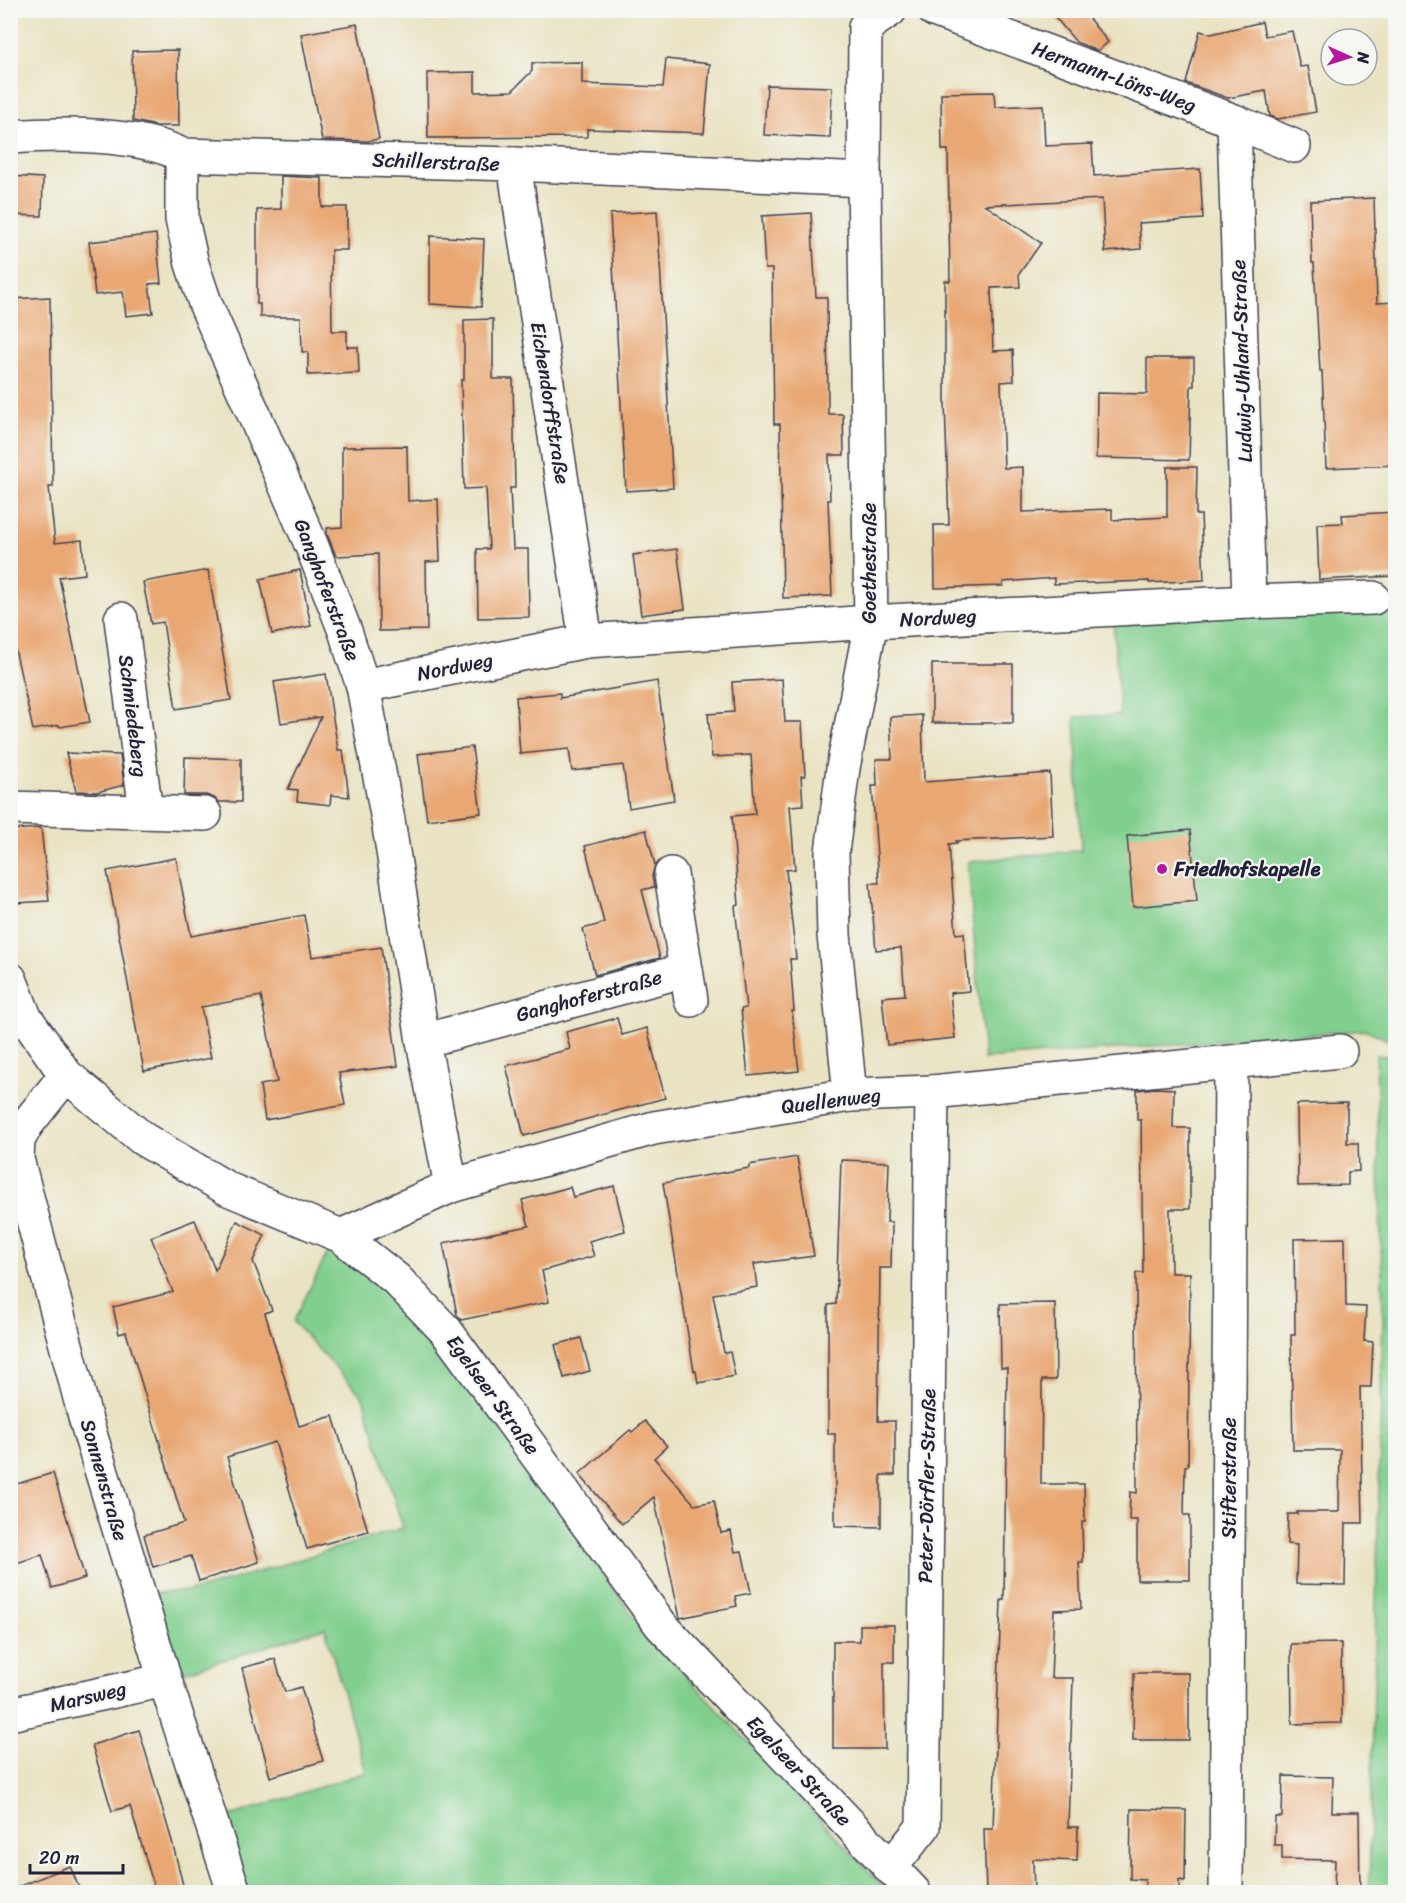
<svg xmlns="http://www.w3.org/2000/svg" width="1406" height="1903" font-family="Sriracha,sans-serif">
	<rect width="100%" height="100%" fill="#f6f6f2"/>
	<filter id="ink" filterUnits="userSpaceOnUse"><feTurbulence type="fractalNoise" baseFrequency=".0167" numOctaves="2"/><feDisplacementMap in="SourceGraphic" scale="12" xChannelSelector="R" yChannelSelector="G"/><feConvolveMatrix kernelMatrix="1 2 1 2 8 2 1 2 1" color-interpolation-filters="sRGB"/></filter>
	<filter id="wash" filterUnits="userSpaceOnUse"><feTurbulence type="fractalNoise" baseFrequency=".008" numOctaves="4" result="noise"/><feDisplacementMap in="SourceGraphic" scale="24" xChannelSelector="R" yChannelSelector="G"/><feGaussianBlur stdDeviation="1.35" result="paint"/><feColorMatrix in="noise" values="0 0 0 0 0 0 0 0 0 0 0 0 0 0 0 0 0 1.4 0 .05"/><feComposite in="paint" operator="in"/></filter>
	<g filter="url(#wash)">
		<rect width="100%" height="100%" fill="#e9e3c3"/>
		<!-- green -->
		<g fill="#81cf8e" stroke="#527864" stroke-width="1.5">
			<polygon points="1395,607 1395,1043 1367,1030 984,1059 968,862 1081,850 1075,717 1120,715 1113,618"/>
			<polygon points="1376,1055 1396,1057 1395,1892 1369,1892 1383,1316"/>
			<polygon points="331,1246 379,1280 436,1338 641,1627 888,1892 246,1892 224,1818 366,1772 325,1628 181,1673 155,1593 198,1590 403,1528 363,1397 293,1322"/>
		</g>
		<g id="blocks">
			<!-- building -->
			<g fill="#e9a773">
				<polygon points="1049,10 1082,10 1108,42 1098,51 1076,42"/>
				<polygon points="1262,22 1265,36 1292,31 1300,67 1308,66 1316,112 1278,119 1270,116 1266,91 1228,98 1186,83 1200,31 1211,34"/>
				<polygon points="357,24 379,139 368,141 322,140 301,34"/>
				<polygon points="178,50 179,126 157,126 133,121 132,51"/>
				<polygon points="666,59 710,64 704,133 587,129 587,137 428,138 427,73 475,72 475,92 512,91 532,71 532,63 582,62 582,84 663,87"/>
				<polygon points="767,85 832,87 830,138 764,135"/>
				<polygon points="994,92 995,107 1043,105 1045,146 1092,144 1094,176 1200,169 1203,219 1139,223 1141,249 1105,252 1102,199 985,205 1041,243 1019,274 1020,287 991,288 993,351 1013,350 1014,381 1001,382 1004,468 1023,467 1023,512 1112,509 1112,520 1167,517 1167,467 1197,467 1196,515 1201,515 1204,580 1149,583 1149,581 1054,584 1054,578 1003,582 1003,586 935,588 934,525 949,525 945,403 945,281 950,281 948,150 942,150 941,93"/>
				<polygon points="10,176 43,178 42,216 10,215"/>
				<polygon points="281,176 322,178 322,207 347,207 347,250 331,250 332,331 347,331 347,347 358,347 359,373 308,375 308,352 302,352 301,317 260,317 260,304 257,304 257,210 281,209"/>
				<polygon points="1374,198 1377,303 1395,302 1395,465 1326,468 1322,371 1320,371 1314,263 1312,263 1310,201"/>
				<polygon points="657,211 673,488 626,491 610,214"/>
				<polygon points="811,213 816,297 827,297 828,414 843,414 844,455 829,455 830,500 828,500 832,596 783,598 780,424 774,424 772,269 765,269 762,216"/>
				<polygon points="156,234 161,283 149,284 153,313 126,316 123,292 95,295 89,242"/>
				<polygon points="430,236 484,239 481,307 430,304"/>
				<polygon points="50,297 53,487 49,487 55,543 82,540 85,574 59,577 90,722 60,727 59,725 33,730 10,626 10,299"/>
				<polygon points="493,319 493,379 513,379 515,488 510,488 513,549 528,549 529,617 478,618 477,549 489,549 486,488 464,489 461,380 464,380 464,320"/>
				<polygon points="1147,358 1194,358 1194,386 1191,386 1189,460 1096,458 1097,393 1147,394"/>
				<polygon points="407,446 408,501 438,499 440,561 426,562 427,630 379,631 378,554 336,556 327,534 327,528 342,527 342,447"/>
				<polygon points="1395,512 1395,576 1319,580 1317,524 1343,523 1342,515"/>
				<polygon points="677,549 685,609 641,615 633,555"/>
				<polygon points="208,570 231,700 176,709 163,622 151,624 143,582"/>
				<polygon points="300,570 311,626 272,634 260,579"/>
				<rect x="932" y="664" width="81" height="59"/>
				<polygon points="326,674 338,750 343,750 349,797 331,795 330,805 297,801 298,790 288,789 321,717 281,723 274,682"/>
				<polygon points="782,679 785,722 802,722 805,776 801,776 803,805 790,806 795,869 786,870 796,959 790,959 794,1011 792,1011 799,1071 748,1076 741,1009 746,1008 735,906 739,905 732,816 755,814 751,755 712,757 708,714 734,712 732,682"/>
				<polygon points="657,681 674,800 629,808 623,765 572,771 569,749 520,754 516,697 560,693 560,698"/>
				<polygon points="922,715 924,782 1050,773 1053,836 956,841 957,843 949,844 956,934 964,933 969,991 950,993 955,1038 887,1045 882,997 905,995 901,948 876,950 870,883 879,883 872,786 877,786 876,759 892,759 890,717"/>
				<polygon points="472,747 481,813 427,820 418,754"/>
				<polygon points="66,753 120,755 124,785 97,792 76,791"/>
				<polygon points="185,757 241,759 241,802 219,802 214,798 206,795 184,795"/>
				<polygon points="41,828 49,901 16,903 10,861 10,830"/>
				<polygon points="646,830 655,865 652,876 654,887 642,890 660,958 595,975 583,929 604,923 585,846"/>
				<polygon points="1190,830 1197,901 1133,907 1127,836"/>
				<polygon points="176,858 191,936 304,915 312,957 381,947 398,1066 339,1073 345,1105 265,1120 260,1085 277,1082 261,996 201,1007 211,1058 144,1071 107,871"/>
				<polygon points="617,1018 622,1035 647,1028 665,1098 524,1136 506,1066 570,1049 566,1032"/>
				<polygon points="1155,1088 1174,1089 1173,1128 1190,1128 1190,1209 1170,1209 1171,1273 1190,1273 1188,1466 1185,1466 1184,1515 1190,1515 1190,1580 1137,1580 1137,1520 1129,1520 1130,1492 1137,1493 1136,1273 1143,1273 1141,1120 1137,1120 1137,1090"/>
				<polygon points="1347,1103 1347,1143 1358,1143 1359,1171 1348,1172 1348,1185 1298,1186 1297,1104"/>
				<polygon points="797,1157 814,1256 754,1264 757,1287 713,1294 724,1353 730,1352 735,1376 698,1383 696,1371 694,1371 663,1183 749,1168 749,1165"/>
				<polygon points="841,1160 889,1162 887,1222 892,1222 891,1268 880,1268 878,1421 895,1421 895,1475 881,1475 881,1527 835,1526 835,1434 828,1434 828,1305 836,1304"/>
				<polygon points="614,1186 625,1231 589,1241 594,1256 542,1271 549,1302 461,1320 457,1315 443,1243 529,1226 522,1200 570,1187 573,1197"/>
				<polygon points="195,1220 215,1270 237,1221 265,1235 253,1261 272,1310 265,1313 299,1426 333,1416 368,1531 307,1549 275,1442 227,1457 259,1562 199,1581 191,1556 153,1567 144,1535 184,1523 126,1332 119,1334 113,1307 173,1292 151,1237"/>
				<polygon points="1345,1238 1346,1306 1366,1307 1364,1341 1373,1342 1371,1387 1360,1387 1363,1523 1346,1523 1345,1585 1296,1584 1297,1545 1287,1544 1288,1514 1298,1514 1297,1512 1339,1512 1340,1450 1293,1450 1291,1335 1295,1335 1294,1239"/>
				<polygon points="1055,1303 1056,1380 1042,1380 1041,1484 1084,1484 1085,1522 1082,1522 1083,1562 1079,1562 1081,1609 1054,1610 1051,1678 1073,1678 1068,1827 1078,1827 1077,1861 1033,1859 1034,1893 986,1893 984,1829 993,1829 1001,1600 1004,1600 1007,1368 1001,1368 1000,1304"/>
				<polygon points="581,1338 590,1371 564,1378 555,1345"/>
				<polygon points="645,1421 667,1446 654,1458 695,1505 714,1501 721,1533 731,1531 735,1552 742,1551 751,1593 735,1596 737,1606 680,1618 654,1497 622,1524 579,1474 630,1430 632,1432"/>
				<polygon points="53,1473 85,1578 52,1588 42,1555 10,1565 10,1486"/>
				<polygon points="860,1625 894,1625 894,1662 884,1662 885,1749 833,1749 833,1641 860,1641"/>
				<polygon points="1341,1643 1342,1723 1292,1724 1291,1644"/>
				<polygon points="275,1659 285,1692 301,1687 323,1761 270,1777 242,1668"/>
				<polygon points="1134,1673 1189,1673 1189,1740 1133,1740"/>
				<polygon points="139,1730 172,1841 185,1893 156,1893 130,1806 112,1811 92,1745"/>
				<polygon points="1283,1776 1333,1777 1332,1812 1359,1812 1360,1893 1334,1893 1335,1860 1282,1859 1282,1845 1274,1845 1275,1817 1282,1817"/>
				<polygon points="1131,1809 1186,1810 1185,1881 1179,1880 1179,1893 1145,1893 1145,1880 1130,1879"/>
				<polygon points="70,1866 81,1893 10,1893 10,1890"/>
			</g>
		</g>
	</g>
	<g filter="url(#ink)">
		<use href="#blocks" fill-opacity="0" stroke="#403f4f" stroke-width="1.5"/>
		<g fill="none" stroke-linecap="round" stroke-linejoin="round">
			<!-- minor casing -->
			<g stroke="#403f4f" stroke-width="36">
				<g id="minor">
					<polyline points="934,10 1234,121 1294,146"/>
					<polyline points="1234,121 1249,602"/>
					<path d="M10,137C59,133 139,133 182,155L514,164L864,180"/>
					<polyline points="182,155 182,219 192,264 205,303 311,544 345,631 363,686 388,820 423,1041 451,1186"/>
					<polyline points="514,164 586,641"/>
					<polyline points="121,619 146,812"/>
					<polyline points="363,686 586,641 871,622 1249,602 1373,598"/>
					<polyline points="10,808 205,814"/>
					<polyline points="686,970 691,1000"/>
					<polyline points="10,979 25,1017 66,1075 143,1139 228,1189 341,1236 396,1279 446,1331 661,1625 914,1892"/>
					<polyline points="423,1041 686,970 671,874"/>
					<polyline points="66,1075 27,1124 18,1140 17,1159 85,1417 165,1680 234,1892"/>
					<polyline points="850,1095 834,935 832,852 843,768 871,622 864,180 865,27 890,10"/>
					<polyline points="341,1236 451,1186 654,1128 850,1095 932,1092 1340,1051"/>
					<polyline points="10,1714 165,1680"/>
					<polyline points="890,1868 923,1827 932,1092"/>
					<polyline points="1226,1892 1231,1063"/>
				</g>
			</g>
			<!-- minor -->
			<use href="#minor" stroke="#fff" stroke-width="33"/>
		</g>
	</g>
	<!-- markers -->
	<circle fill="#b5179e" stroke="#f6f6f2" stroke-width="2" cx="1162" cy="869" r="6"/>
	<g text-anchor="middle" dominant-baseline="central" stroke-width="4.5" stroke-linejoin="round" paint-order="stroke">
		<!-- street labels -->
		<g font-size="20" fill="#22223b" stroke="#f6f6f2">
			<text transform="translate(1114 77) rotate(20)">Hermann-Löns-Weg</text>
			<text transform="translate(436 162) rotate(2)">Schillerstraße</text>
			<text transform="translate(1242 361) rotate(-92)">Ludwig-Uhland-Straße</text>
			<text transform="translate(550 403) rotate(81)">Eichendorffstraße</text>
			<text transform="translate(869 563) rotate(-90)">Goethestraße</text>
			<text transform="translate(327 590) rotate(69)">Ganghoferstraße</text>
			<text transform="translate(938 618) rotate(-3)">Nordweg</text>
			<text transform="translate(455 667) rotate(-11)">Nordweg</text>
			<text transform="translate(133 716) rotate(83)">Schmiedeberg</text>
			<text transform="translate(589 996) rotate(-15)">Ganghoferstraße</text>
			<text transform="translate(831 1101) rotate(-7)">Quellenweg</text>
			<text transform="translate(493 1395) rotate(54)">Egelseer Straße</text>
			<text transform="translate(1229 1478) rotate(-90)">Stifterstraße</text>
			<text transform="translate(104 1480) rotate(74)">Sonnenstraße</text>
			<text transform="translate(927 1486) rotate(-89)">Peter-Dörfler-Straße</text>
			<text transform="translate(88 1697) rotate(-13)">Marsweg</text>
			<text transform="translate(799 1771) rotate(47)">Egelseer Straße</text>
		</g>
		<!-- poi labels -->
		<g font-size="20" font-weight="bold" fill="#22223b" stroke="#f6f6f2" text-anchor="start">
			<text x="1174" y="869">Friedhofskapelle</text>
		</g>
	</g>
	<!-- margin -->
	<rect width="1406" height="1903" fill="none" stroke="#f6f6f2" stroke-width="36"/>
	<!-- north arrow -->
	<g transform="translate(1349 57) rotate(93)"><circle r="28" fill="#f6f6f2" stroke="#a1a1a9" stroke-width="1.5"/>
	<path d="M0-4.5L10 22L0 15L-10 22Z" fill="#b5179e"/>
	<text y="-9" font-size="16" font-weight="bold" text-anchor="middle" fill="#22223b">N</text>
	</g>
	<!-- scale -->
	<path d="M30 1864v9h93v-9" fill="none" stroke="#22223b" stroke-width="3"/>
	<text x="39" y="1864" font-size="18" fill="#22223b" stroke="#f6f6f2" stroke-width="4.5" paint-order="stroke">20 m</text>
</svg>
